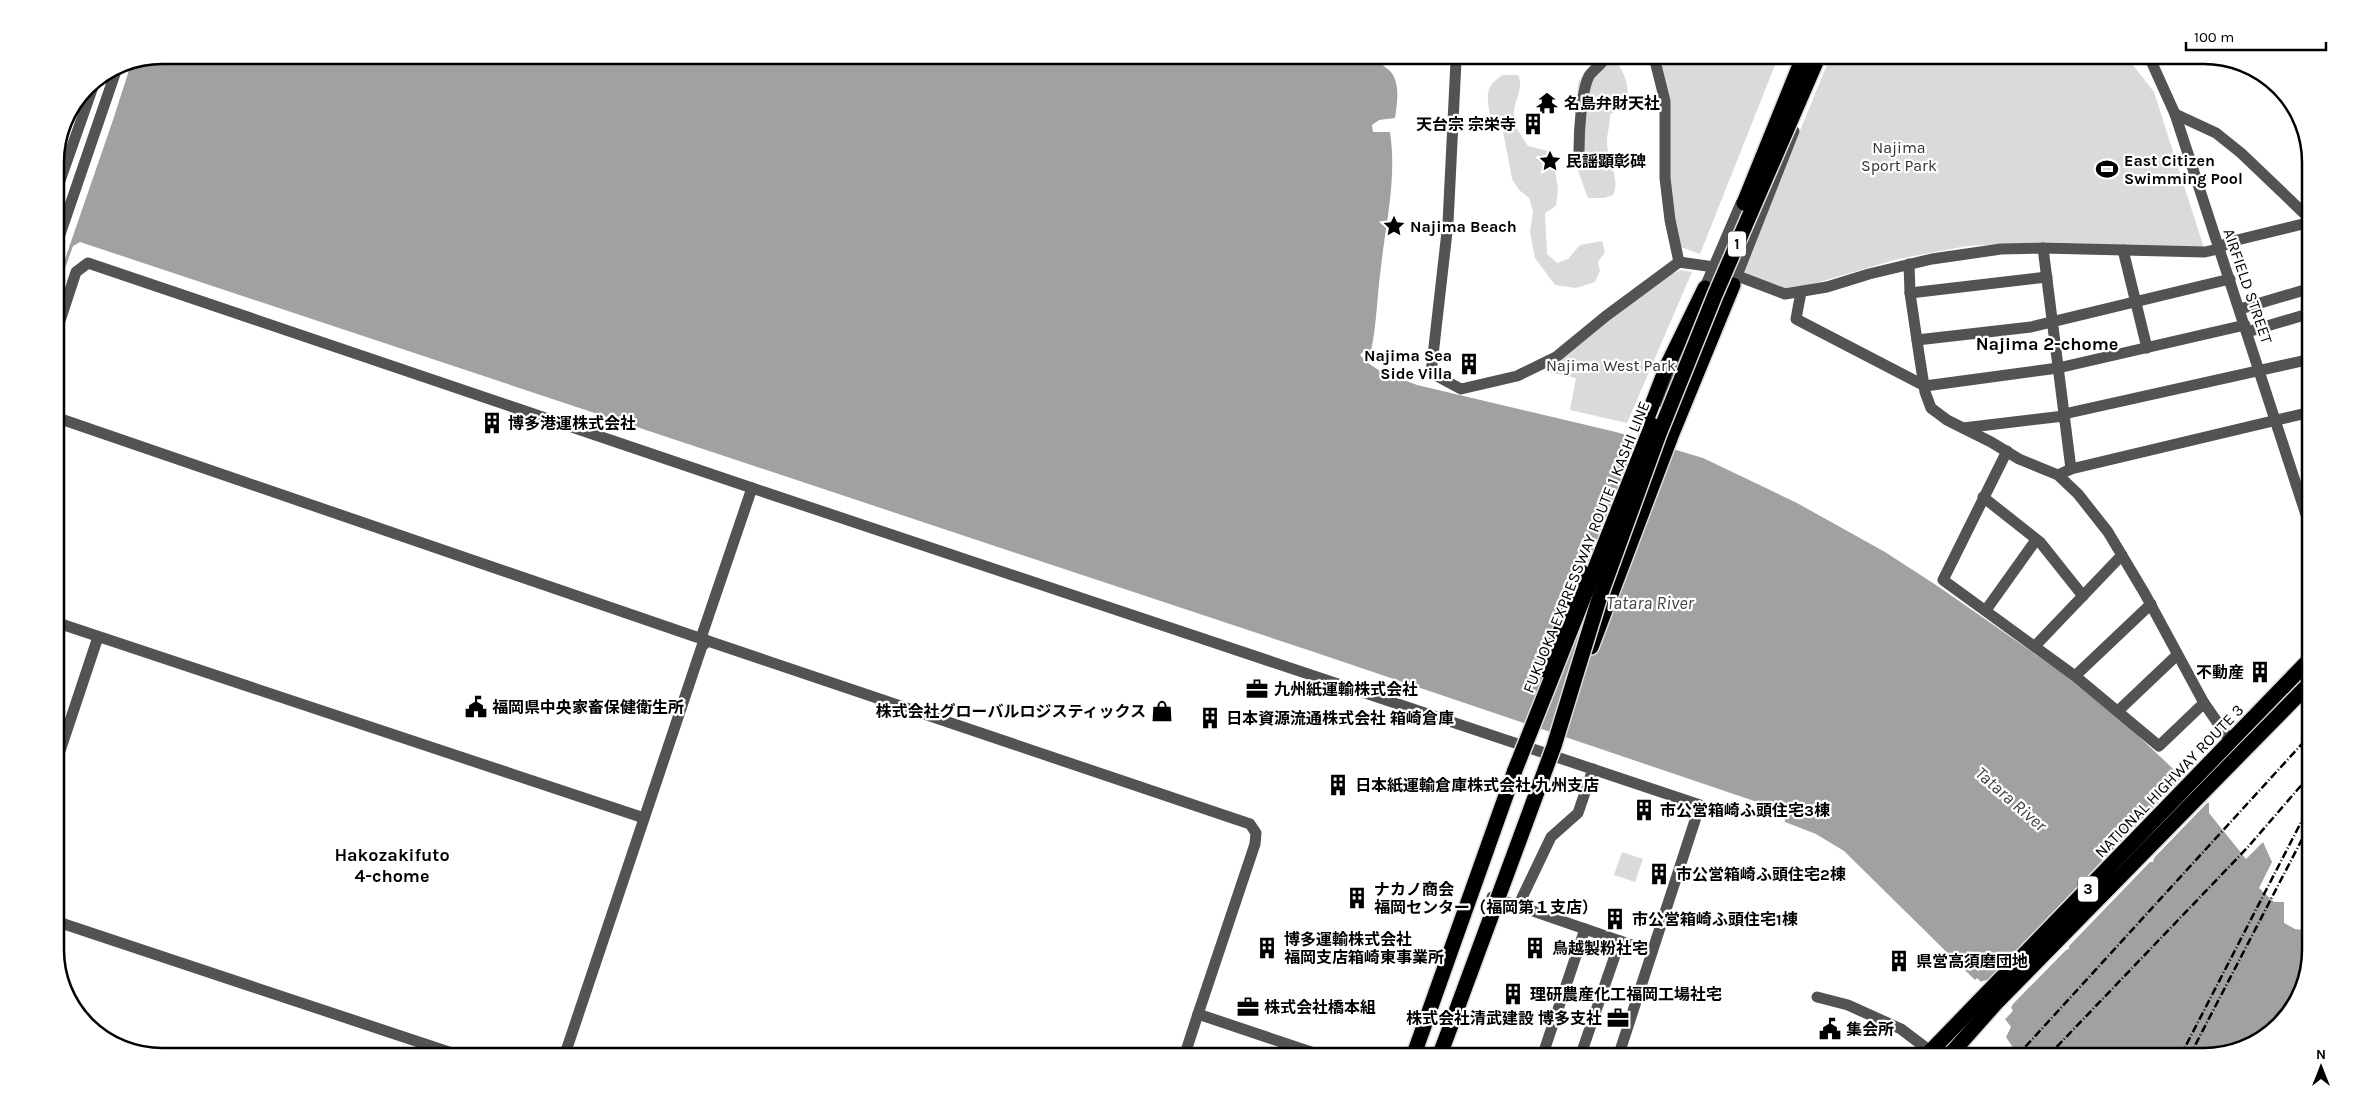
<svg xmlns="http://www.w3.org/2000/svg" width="2366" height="1112" font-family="Karla,'Noto Sans JP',sans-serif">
	<rect width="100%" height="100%" fill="#fff"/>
	<!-- green -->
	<g fill="#dadada">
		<polygon points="1691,55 1779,55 1700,254 1678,246 1672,221 1658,62"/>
		<polygon points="1831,55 2125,55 2154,92 2204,248 2041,242 1967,246 1898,259 1799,288 1780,288 1742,272"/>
		<path d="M1608,62H1616C1624,71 1633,93 1624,104C1621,108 1614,111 1610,115C1610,125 1607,133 1607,142C1607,159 1621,179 1613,195L1604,198H1588L1578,171L1583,133L1577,100L1578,83L1586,70Z"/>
		<path d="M1503,75H1518C1525,88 1512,103 1514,117C1515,128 1522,137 1528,146L1552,152L1558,189L1556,206L1545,213L1547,254L1557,263L1568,259L1580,245L1602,241L1605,252L1598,262L1600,271L1595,282L1576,288L1555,285L1535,258L1530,232L1533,211L1529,198L1519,190L1512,179L1502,126L1490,116C1487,96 1484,86 1503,75Z"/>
		<polygon points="1680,270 1692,272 1627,423 1570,410 1576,378 1544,371 1662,279"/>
		<polygon points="1622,852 1643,859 1635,882 1614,875"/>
	</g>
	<!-- water -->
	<path fill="#a1a1a1" d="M162,55H1373C1376,62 1385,66 1390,71C1401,83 1397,104 1395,118L1379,120L1372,125L1373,132H1390C1397,178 1386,221 1381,267C1377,295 1377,323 1371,351H1364L1360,355L1368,363L1380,371L1417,385L1616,432L1703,458L1797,503L1885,552L1939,587L2065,675L2129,727L2209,803V813L2246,859L2263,842L2272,862L2259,888L2274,902H2284V923L2295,929L2311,931V950L2303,991L2263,1039L2204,1057H2019L2006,1037L2011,1027L2005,1019L2012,1012L1977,978L1975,980L1844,851L1816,834L1785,822L1784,811L1311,651L80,242L73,246L55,297V155L63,121L87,86L121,63Z"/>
	<!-- pier -->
	<g fill="#fff">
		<polygon points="132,61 113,120 55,288 55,160 74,105 87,86 121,63"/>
		<polygon points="2183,776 2211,802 2207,803 2154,858 2153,862 2150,862 2069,946 2069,949 2066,950 2013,1004 2011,1008 2013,1010 2006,1018 2004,1017 2009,1013 1978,985 1982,981 1988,980"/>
	</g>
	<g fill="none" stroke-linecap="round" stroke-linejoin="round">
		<!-- highway casing -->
		<g stroke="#dbdbdb" stroke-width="18">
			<g id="highway">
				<polyline points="1644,426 1667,366 1705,288"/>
				<polyline points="1591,647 1671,436 1733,285"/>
				<polyline points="1413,1057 1515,770"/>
				<polyline points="1439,1057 1451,1025"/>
				<polyline points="1925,1057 2311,658"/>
				<polyline points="1948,1057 1996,1003 2311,682"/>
			</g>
		</g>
		<!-- minor -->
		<g stroke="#535353" stroke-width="11">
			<polyline points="1453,55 1456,61 1448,223 1431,373 1461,389 1517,376 1556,357 1606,316 1679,262 1714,267 1785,294 1827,287 1869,274 1932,259 2001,249 2043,248 2205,252 2218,249 2229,242 2311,222"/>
			<polyline points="1643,55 1655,61"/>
			<polyline points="1673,55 1655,61 1665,101 1665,178 1670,220 1679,262"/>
			<polyline points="2146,55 2152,63 2175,114 2311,530"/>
			<polyline points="1606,58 1620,55"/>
			<polyline points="2175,114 2216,133 2241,153 2311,220"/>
			<path d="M1579,151C1579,133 1581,92 1589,76C1594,68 1604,64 1606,55"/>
			<polyline points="55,195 95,81"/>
			<polyline points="2311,231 2309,239 2311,248"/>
			<polyline points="2043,248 2071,469"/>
			<polyline points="55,249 118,65"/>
			<polyline points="2123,250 2147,348"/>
			<polyline points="1909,264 1910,293 1919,354 1925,392 1931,408 1947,420 1991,442 2019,459 2058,475 2078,494 2108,532 2145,594 2204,703 2231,742"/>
			<polyline points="1734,283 1794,131"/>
			<polyline points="1801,292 1796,319 1925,386 2058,368 2245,325"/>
			<polyline points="1910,293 2047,277"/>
			<polyline points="1702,294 1745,194"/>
			<polyline points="2240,309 2311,288"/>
			<polyline points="2247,332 2311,313"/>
			<polyline points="55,336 76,272 88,263 752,488 1700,805 1618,1057"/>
			<polyline points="1917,340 2031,327 2230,279"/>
			<polyline points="1664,403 1686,340"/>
			<polyline points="2064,414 2311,359"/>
			<polyline points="55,417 708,641"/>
			<polyline points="1963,428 2064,416"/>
			<polyline points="2007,451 1943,580 2075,676 2159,746 2204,703"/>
			<polyline points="2058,475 2071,469 2311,412"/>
			<polyline points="1983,497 2040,542 2083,596"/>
			<polyline points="1986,610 2036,540"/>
			<polyline points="55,622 644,818"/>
			<polyline points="701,638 752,488"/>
			<polyline points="2035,646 2122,555"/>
			<polyline points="2075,676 2151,604"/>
			<polyline points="2118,711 2177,655"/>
			<polyline points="55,766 98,637"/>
			<polyline points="1492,897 1652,952"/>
			<polyline points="1518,906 1551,837 1578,813 1593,769"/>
			<polyline points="55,921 464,1057"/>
			<polyline points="1817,997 1848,1005 1901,1029 1930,1051"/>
			<polyline points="564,1057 702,646 708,641 1250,824 1256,833 1255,844 1198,1014 1326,1057"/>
			<polyline points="1184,1057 1198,1014"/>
			<polyline points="1542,1057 1585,929"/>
			<polyline points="1580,1057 1620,941"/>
		</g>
		<!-- highway -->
		<use href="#highway" stroke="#000" stroke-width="15"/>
		<!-- rail -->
		<g stroke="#000" stroke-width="2.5" stroke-dasharray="8 2.5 1 2.5" stroke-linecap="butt">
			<polyline points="2016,1057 2311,734"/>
			<polyline points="2047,1057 2248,847 2311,774"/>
			<polyline points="2180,1057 2311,803"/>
			<polyline points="2189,1057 2311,822"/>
		</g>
		<!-- highway-bridge casing -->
		<g stroke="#dbdbdb" stroke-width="18" stroke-linecap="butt">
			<g id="highway-bridge">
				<polyline points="1744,203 1804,55"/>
				<polyline points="1545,670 1583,573"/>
				<polyline points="1515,770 1652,425"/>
				<polyline points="1451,1025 1554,746 1600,596 1659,434 1715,295 1819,55"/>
			</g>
		</g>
		<!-- highway-bridge -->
		<use href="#highway-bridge" stroke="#000" stroke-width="15"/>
	</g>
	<!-- icons -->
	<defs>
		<g id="temple-bare" transform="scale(1.725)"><path d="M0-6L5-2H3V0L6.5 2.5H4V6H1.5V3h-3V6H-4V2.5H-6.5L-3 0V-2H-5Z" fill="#000" stroke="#fff" stroke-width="2.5" paint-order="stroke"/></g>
		<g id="building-bare" transform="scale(1.725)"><path d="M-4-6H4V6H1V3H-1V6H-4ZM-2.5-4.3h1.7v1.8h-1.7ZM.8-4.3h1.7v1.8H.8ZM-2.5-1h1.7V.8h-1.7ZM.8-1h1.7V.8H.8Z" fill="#000" stroke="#fff" stroke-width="2.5" paint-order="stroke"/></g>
		<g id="sight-bare" transform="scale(1.725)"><path d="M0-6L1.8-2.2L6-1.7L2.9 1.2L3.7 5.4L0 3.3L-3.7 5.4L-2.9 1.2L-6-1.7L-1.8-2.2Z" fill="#000" stroke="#fff" stroke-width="2.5" paint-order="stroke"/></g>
		<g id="stadium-bare" transform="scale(1.725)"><path d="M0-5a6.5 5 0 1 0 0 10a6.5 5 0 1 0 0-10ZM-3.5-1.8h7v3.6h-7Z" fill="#000" stroke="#fff" stroke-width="2.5" paint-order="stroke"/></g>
		<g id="office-bare" transform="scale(1.725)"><path d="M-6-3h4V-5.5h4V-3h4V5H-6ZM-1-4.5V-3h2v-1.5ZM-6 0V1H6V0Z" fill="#000" stroke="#fff" stroke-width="2.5" paint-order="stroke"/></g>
		<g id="civic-bare" transform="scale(1.725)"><path d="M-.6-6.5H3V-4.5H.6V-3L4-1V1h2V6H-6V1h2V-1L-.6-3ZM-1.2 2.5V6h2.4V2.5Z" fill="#000" stroke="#fff" stroke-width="2.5" paint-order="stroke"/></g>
		<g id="shop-bare" transform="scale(1.725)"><path d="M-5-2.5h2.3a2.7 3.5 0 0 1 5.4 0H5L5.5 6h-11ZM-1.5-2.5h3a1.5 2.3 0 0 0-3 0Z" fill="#000" stroke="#fff" stroke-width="2.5" paint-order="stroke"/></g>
	</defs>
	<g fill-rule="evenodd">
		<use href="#temple-bare" x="1547" y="103"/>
		<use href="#building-bare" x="1533" y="124"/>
		<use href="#sight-bare" x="1550" y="161"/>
		<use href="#stadium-bare" x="2107" y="169"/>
		<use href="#sight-bare" x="1394" y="226"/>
		<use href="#building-bare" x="1469" y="364"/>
		<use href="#building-bare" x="492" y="423"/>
		<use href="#building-bare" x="2260" y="672"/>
		<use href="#office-bare" x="1257" y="689"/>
		<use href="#civic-bare" x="476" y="707"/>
		<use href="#shop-bare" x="1162" y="711"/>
		<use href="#building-bare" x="1210" y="718"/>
		<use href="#building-bare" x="1338" y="785"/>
		<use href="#building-bare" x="1644" y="810"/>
		<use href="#building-bare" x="1659" y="874"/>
		<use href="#building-bare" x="1357" y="898"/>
		<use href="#building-bare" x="1615" y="919"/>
		<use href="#building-bare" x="1267" y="948"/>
		<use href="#building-bare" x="1535" y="948"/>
		<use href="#building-bare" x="1899" y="961"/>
		<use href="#building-bare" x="1513" y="994"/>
		<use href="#office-bare" x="1248" y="1007"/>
		<use href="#office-bare" x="1618" y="1018"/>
		<use href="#civic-bare" x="1830" y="1029"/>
	</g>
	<g text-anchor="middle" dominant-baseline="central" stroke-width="4.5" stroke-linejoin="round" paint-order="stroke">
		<!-- shield labels -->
		<g fill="#fff" stroke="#4c4c4c" stroke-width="1">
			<rect x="1728" y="231.5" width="18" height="25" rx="4"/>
			<rect x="2078" y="876.5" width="20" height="25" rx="4"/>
		</g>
		<g font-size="15" font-weight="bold" fill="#000">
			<text x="1737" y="244">1</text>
			<text x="2088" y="889">3</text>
		</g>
		<!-- poi labels -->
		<g font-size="16" font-weight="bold" fill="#000" stroke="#fff" text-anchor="start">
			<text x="1564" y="103">名島弁財天社</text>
			<text x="1516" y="124" text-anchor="end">天台宗 宗栄寺</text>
			<text x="2124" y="160">East Citizen<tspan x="2124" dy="18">Swimming Pool</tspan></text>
			<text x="1566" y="161">民謡顕彰碑</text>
			<text x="1410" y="226">Najima Beach</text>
			<text x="1452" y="355" text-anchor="end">Najima Sea<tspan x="1452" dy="18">Side Villa</tspan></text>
			<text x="508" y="423">博多港運株式会社</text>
			<text x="2244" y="672" text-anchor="end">不動産</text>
			<text x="1274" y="689">九州紙運輸株式会社</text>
			<text x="492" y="707">福岡県中央家畜保健衛生所</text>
			<text x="1146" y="711" text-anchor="end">株式会社グローバルロジスティックス</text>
			<text x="1226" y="718">日本資源流通株式会社 箱崎倉庫</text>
			<text x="1355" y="785">日本紙運輸倉庫株式会社 九州支店</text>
			<text x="1660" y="810">市公営箱崎ふ頭住宅3棟</text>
			<text x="1676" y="874">市公営箱崎ふ頭住宅2棟</text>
			<text x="1374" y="889">ナカノ商会<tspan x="1374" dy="18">福岡センター（福岡第１支店）</tspan></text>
			<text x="1632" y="919">市公営箱崎ふ頭住宅1棟</text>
			<text x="1284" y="939">博多運輸株式会社<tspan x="1284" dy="18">福岡支店箱崎東事業所</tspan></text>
			<text x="1552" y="948">鳥越製粉社宅</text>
			<text x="1916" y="961">県営高須磨団地</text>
			<text x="1530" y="994">理研農産化工福岡工場社宅</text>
			<text x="1264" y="1007">株式会社橋本組</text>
			<text x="1602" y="1018" text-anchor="end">株式会社清武建設 博多支社</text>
			<text x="1846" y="1029">集会所</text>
		</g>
		<!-- park labels -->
		<g font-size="16" fill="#313131" stroke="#fff">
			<text x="1899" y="147">Najima<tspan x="1899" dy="18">Sport Park</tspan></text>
			<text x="1611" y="365">Najima West Park</text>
		</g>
		<!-- street labels -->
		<g font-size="16" fill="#000" stroke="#fff">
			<text transform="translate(2248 286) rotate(71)">AIRFIELD STREET</text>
			<text transform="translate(1586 547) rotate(-68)">FUKUOKA EXPRESSWAY ROUTE 1 KASHI LINE</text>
			<text transform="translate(2169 781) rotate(-46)">NATIONAL HIGHWAY ROUTE 3</text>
		</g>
		<!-- neighbourhood labels -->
		<g font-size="18" font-weight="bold" fill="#000" stroke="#fff">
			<text x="2047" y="344">Najima 2-chome</text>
			<text x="392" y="855">Hakozakifuto<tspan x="392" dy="21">4-chome</tspan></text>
		</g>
		<!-- water labels -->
		<g font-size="18" font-style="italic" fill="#424242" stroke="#fff">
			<text x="1650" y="603">Tatara River</text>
			<text transform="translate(2011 799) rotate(41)">Tatara River</text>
		</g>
	</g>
	<!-- crop -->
	<path d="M0 0H2366V1112H0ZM162 64H2204A98 98 0 0 1 2302 162V950A98 98 0 0 1 2204 1048H162A98 98 0 0 1 64 950V162A98 98 0 0 1 162 64Z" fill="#fff" fill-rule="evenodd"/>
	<path fill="none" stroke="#000" stroke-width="2.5" d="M162 64H2204A98 98 0 0 1 2302 162V950A98 98 0 0 1 2204 1048H162A98 98 0 0 1 64 950V162A98 98 0 0 1 162 64Z"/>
	<!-- north arrow -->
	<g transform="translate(2321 1067)" stroke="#ffffff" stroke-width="4" paint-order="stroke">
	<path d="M0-4L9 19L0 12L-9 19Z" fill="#000000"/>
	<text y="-8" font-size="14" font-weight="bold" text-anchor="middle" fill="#000000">N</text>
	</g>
	<!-- scale -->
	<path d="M2186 42v8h140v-8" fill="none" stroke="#000000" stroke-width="2.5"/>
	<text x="2194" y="42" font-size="15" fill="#000000" stroke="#ffffff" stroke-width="4" paint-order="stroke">100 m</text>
</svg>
